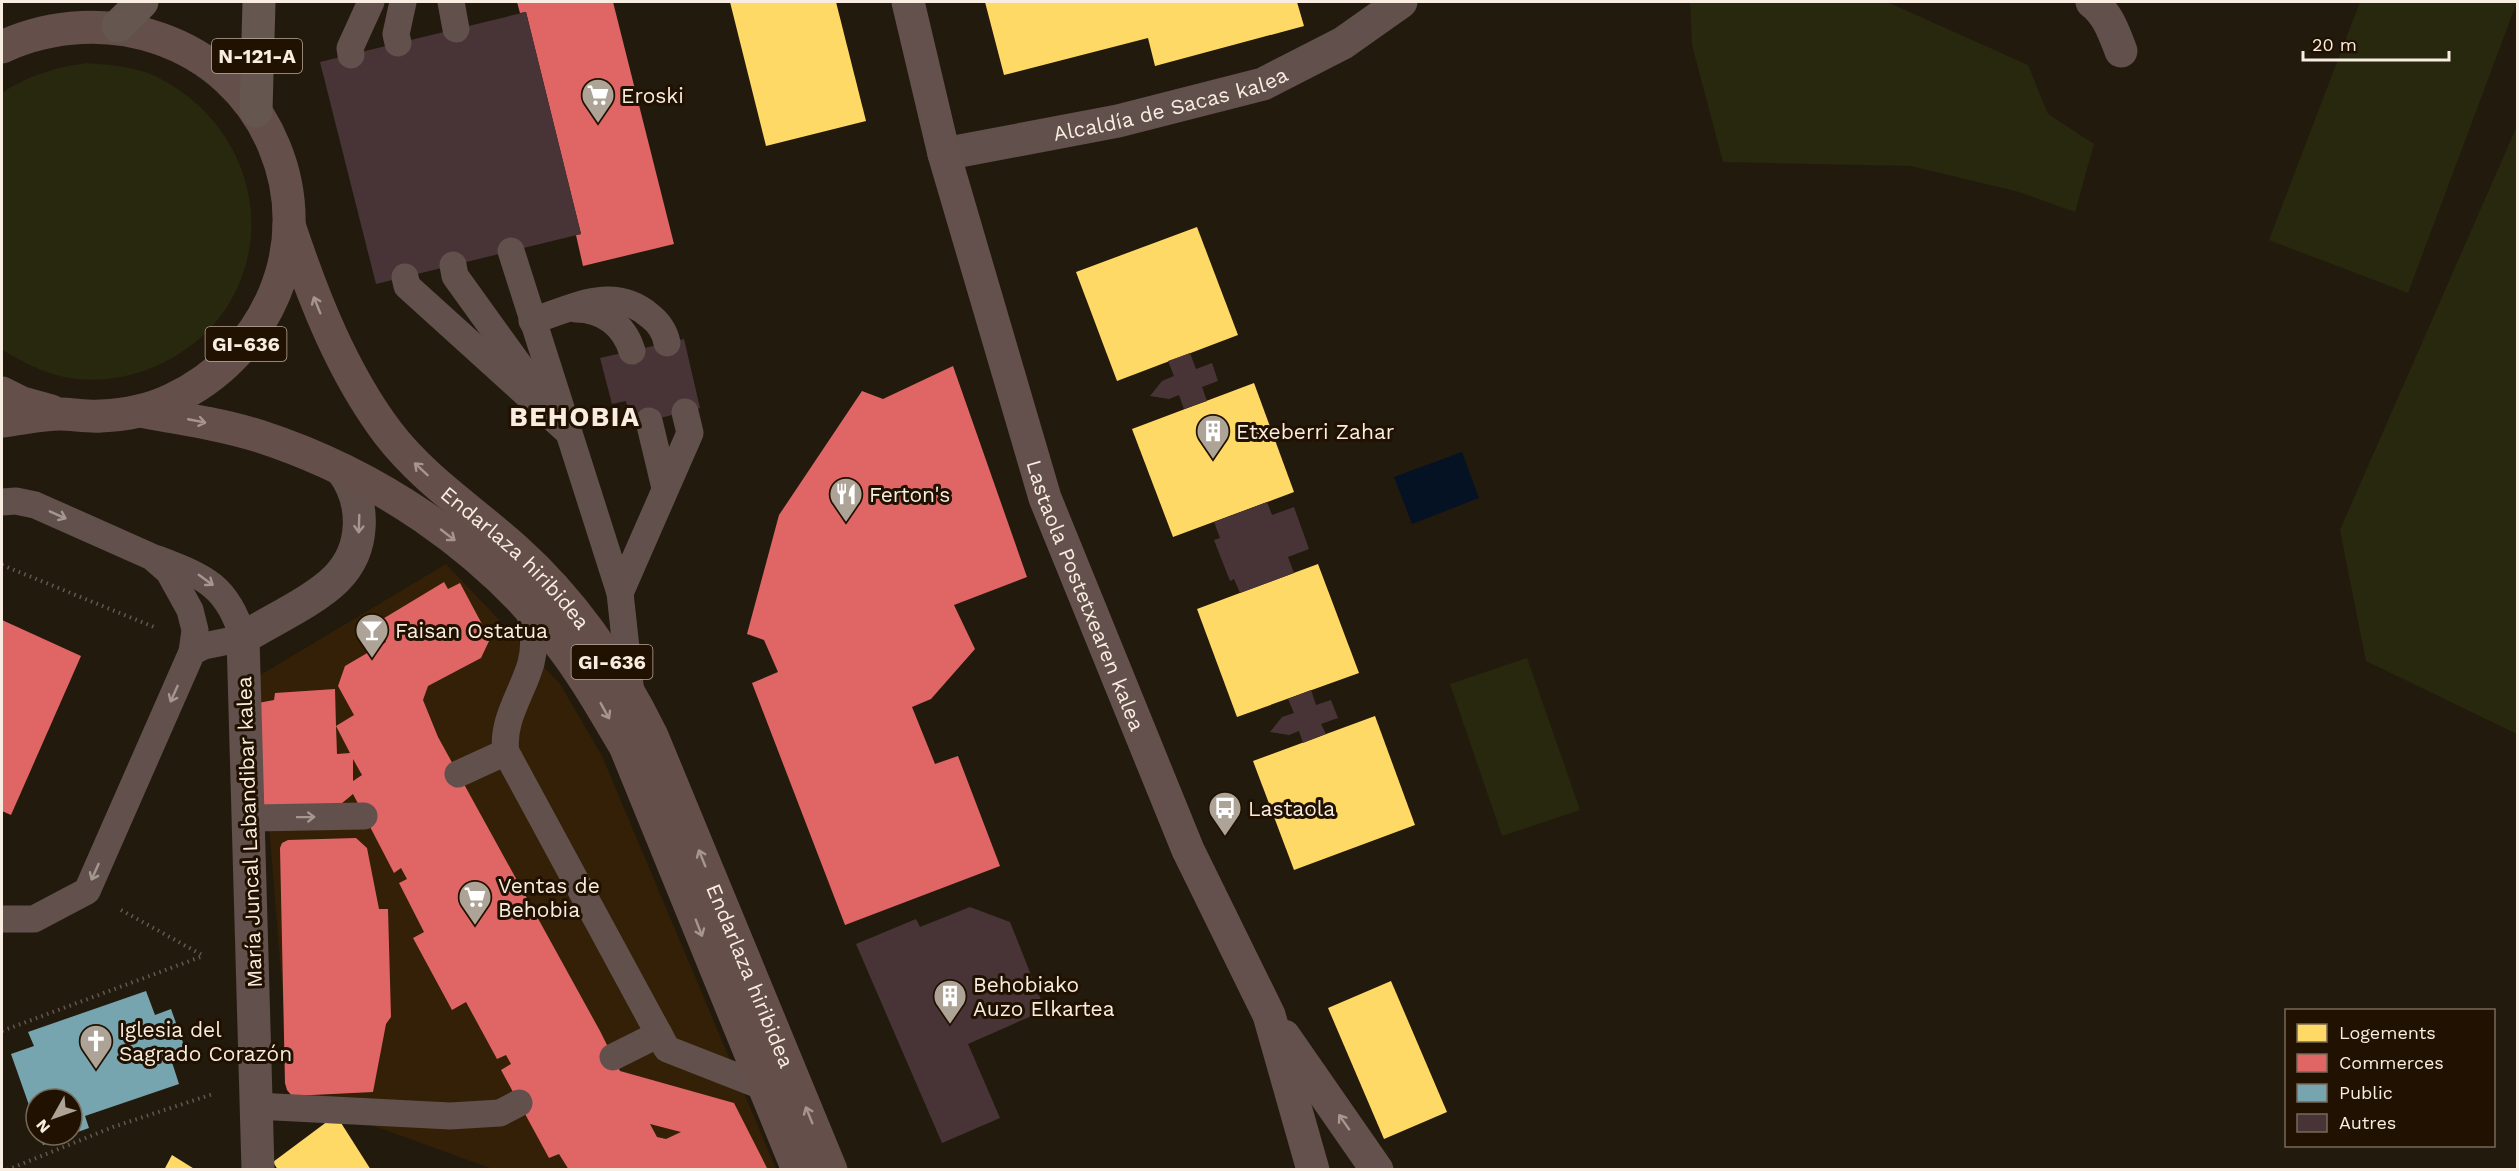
<svg xmlns="http://www.w3.org/2000/svg" width="2519" height="1171" font-family="'Work Sans',sans-serif">
	<rect width="100%" height="100%" fill="#231a0e"/>
	<!-- built -->
	<polygon fill="#332006" points="446,564 560,684 602,756 776,1169 493,1169 291,1096 257,677"/>
	<!-- green -->
	<g fill="#27280d">
		<polygon points="1690,2 1887,2 2028,65 2048,114 2094,144 2075,212 2019,192 1911,166 1723,162 1692,45"/>
		<polygon points="2360,2 2517,2 2408,293 2269,240"/>
		<path d="M86,63C110,65 135,66 157,77C234,115 273,203 239,284C212,350 134,391 64,377C41,372 22,361 2,350V93C28,75 55,68 86,63Z"/>
		<polygon points="2517,126 2517,734 2366,661 2340,530"/>
		<polygon points="1527,658 1580,810 1502,836 1450,684"/>
	</g>
	<!-- water -->
	<polygon fill="#041223" points="1462,452 1479,498 1412,524 1394,477"/>
	<!-- homes -->
	<g fill="#ffd966">
		<polygon points="730,2 836,2 866,121 766,146"/>
		<polygon points="985,2 1297,2 1304,26 1155,66 1148,38 1004,75"/>
		<polygon points="1197,227 1238,335 1117,381 1076,272"/>
		<polygon points="1254,383 1294,492 1173,537 1132,429"/>
		<polygon points="1318,564 1359,673 1237,717 1197,609"/>
		<polygon points="1375,716 1415,825 1294,870 1253,761"/>
		<polygon points="1391,981 1447,1112 1384,1139 1328,1008"/>
		<polygon points="336,1115 371,1170 278,1170 273,1162"/>
		<polygon points="172,1155 196,1170 164,1170"/>
	</g>
	<!-- shops -->
	<g fill="#e06666" fill-rule="evenodd">
		<polygon points="517,2 613,2 674,244 583,266 576,235 581,234 526,12 520,13"/>
		<polygon points="953,366 1027,577 954,605 975,649 931,699 912,707 935,764 958,756 1000,866 845,925 752,683 778,672 764,640 747,634 779,515 862,391 883,399"/>
		<path d="M444,582L448,589L460,583L490,639L481,658L428,686L423,700L438,737L600,1031L620,1071L734,1103L768,1170H569L559,1154L549,1158L501,1070L511,1064L506,1055L497,1059L466,1002L452,1010L413,938L424,932L399,883L407,879L401,868L394,873L353,794L341,804L264,808L258,703L274,700L275,693L335,689L336,726L337,754L350,753L336,726L354,715L338,686L345,666L386,642L376,623ZM353,759L362,775L353,781ZM650,1124L681,1132L666,1139L657,1137Z"/>
		<polygon points="2,620 81,656 11,815 2,811"/>
		<polygon points="356,838 367,848 379,909 388,909 391,1017 386,1024 373,1092 292,1096 287,1090 285,1083 280,848 282,843 288,840"/>
	</g>
	<!-- public -->
	<g fill="#76a5af">
		<polygon points="146,991 155,1015 171,1009 186,1051 170,1056 179,1084 85,1116 89,1128 72,1134 72,1099 36,1099 36,1125 11,1054 34,1046 28,1032"/>
		<polygon points="39,1135 69,1135 43,1145"/>
	</g>
	<!-- building -->
	<g fill="#483436">
		<polygon points="526,12 581,234 376,284 320,62"/>
		<polygon points="684,339 700,408 632,425 626,401 612,404 600,358"/>
		<polygon points="1190,353 1196,369 1212,363 1218,381 1202,387 1207,401 1184,409 1179,395 1169,399 1150,396 1162,381 1174,376 1168,361"/>
		<polygon points="1267,502 1272,515 1294,507 1309,549 1288,557 1294,573 1240,593 1234,579 1230,581 1214,540 1220,538 1214,522"/>
		<polygon points="1311,690 1316,705 1331,700 1338,718 1321,724 1326,734 1303,743 1299,731 1289,735 1270,732 1282,717 1294,713 1288,699"/>
		<polygon points="970,907 1010,922 1045,1010 968,1044 1000,1118 942,1143 856,944 916,919 920,927"/>
	</g>
	<g fill="none" stroke-linecap="round" stroke-linejoin="round">
		<!-- path -->
		<g stroke="#645651" stroke-width="4" stroke-dasharray="1.5 4.5" stroke-linecap="butt">
			<polyline points="2,565 154,627"/>
			<polyline points="121,910 204,956"/>
			<polyline points="2,1031 203,956"/>
			<polyline points="7,1170 113,1127 213,1094"/>
		</g>
		<!-- lane -->
		<g stroke="#61504c" stroke-width="27">
			<polyline points="451,2 456,29"/>
			<polyline points="398,43 396,34 403,2"/>
			<polyline points="351,55 350,48 371,2"/>
			<polyline points="511,251 620,593 631,694"/>
			<polyline points="453,265 455,276 535,387"/>
			<polyline points="405,277 407,286 567,431"/>
			<path d="M576,309C603,309 624,325 632,351"/>
			<path d="M532,321C573,308 613,284 650,316C658,322 665,332 667,343"/>
			<polyline points="649,421 665,488"/>
			<polyline points="2,502 16,501 35,505 152,557 169,572 190,610 195,630 192,652 87,891 34,919 2,919"/>
			<path d="M158,559C205,577 228,586 243,638L204,646L192,652"/>
			<polyline points="620,593 690,433 685,412"/>
			<path d="M528,607C533,626 536,644 531,663C523,692 501,721 506,752L667,1049L764,1087"/>
			<polyline points="458,774 506,752"/>
			<polyline points="249,818 364,816"/>
			<polyline points="613,1057 659,1034"/>
			<polyline points="256,1106 450,1116 500,1113 519,1103"/>
		</g>
		<!-- street -->
		<g stroke="#61504c" stroke-width="33">
			<path d="M2092,2C2108,14 2114,33 2121,51"/>
			<path id="s1" d="M944,154L1118,121L1263,84L1343,43L1401,2"/>
			<path d="M258,1170L243,638C270,621 314,601 336,579C366,549 366,502 342,470"/>
		</g>
		<!-- secondary -->
		<g stroke="#64514d" stroke-width="33">
			<path id="s2" d="M908,2L944,154L1045,498L1188,850L1269,1015L1313,1170"/>
			<polyline points="1284,1036 1377,1170"/>
		</g>
		<!-- primary -->
		<g stroke="#644f4a" stroke-width="33">
			<path d="M2,47C104,0 230,39 274,146C316,246 267,356 171,400C150,410 124,415 101,416C87,417 73,414 60,414C41,414 21,419 2,421"/>
			<path id="s3" d="M289,225C313,297 342,372 388,433C424,480 473,511 516,550C574,602 617,665 652,736L831,1170"/>
			<polyline points="2,393 22,403 51,411"/>
			<path d="M139,411C179,418 220,424 259,436C376,474 483,546 559,643C584,675 604,711 625,746L798,1170"/>
		</g>
		<!-- highway -->
		<g stroke="#65564f" stroke-width="33">
			<polyline points="118,26 142,2"/>
			<polyline points="256,111 259,2"/>
		</g>
	</g>
	<!-- one-way arrows -->
	<defs><path id="oneway-shaft" d="M-6 0H5M1.5-3L5.5 0L1.5 3" fill="none" stroke-width="1.6" stroke-linecap="round" stroke-linejoin="round" transform="scale(1.5)"/></defs>
	<g stroke="#a7968e">
		<use href="#oneway-shaft" transform="translate(317 305) rotate(-112)"/>
		<use href="#oneway-shaft" transform="translate(197 421) rotate(11)"/>
		<use href="#oneway-shaft" transform="translate(421 469) rotate(-137)"/>
		<use href="#oneway-shaft" transform="translate(448 535) rotate(38)"/>
		<use href="#oneway-shaft" transform="translate(605 711) rotate(61)"/>
		<use href="#oneway-shaft" transform="translate(702 858) rotate(-112)"/>
		<use href="#oneway-shaft" transform="translate(699 928) rotate(69)"/>
		<use href="#oneway-shaft" transform="translate(809 1115) rotate(-112)"/>
	</g>
	<g stroke="#a5978f">
		<use href="#oneway-shaft" transform="translate(58 515) rotate(24)"/>
		<use href="#oneway-shaft" transform="translate(359 524) rotate(92)"/>
		<use href="#oneway-shaft" transform="translate(206 580) rotate(36)"/>
		<use href="#oneway-shaft" transform="translate(174 694) rotate(114)"/>
		<use href="#oneway-shaft" transform="translate(306 817) rotate(-1)"/>
		<use href="#oneway-shaft" transform="translate(95 872) rotate(114)"/>
	</g>
	<use stroke="#a7978f" href="#oneway-shaft" transform="translate(1344 1122) rotate(-125)"/>
	<!-- icons -->
	<defs>
		<g id="supermarket-pin" transform="scale(1.725)"><path d="M0 17L-7.5 6A9.5 9.5 0 1 1 7.5 6Z" fill="#ada396" stroke="#211100"/><path d="M-6-5.5h2.5l.6 2H6L4.5 2H-2.5L-4.4-4H-6ZM-1.5 3.2a1.3 1.3 0 1 0 .1 0ZM3 3.2a1.3 1.3 0 1 0 .1 0Z" fill="#fff"/></g>
		<g id="building-pin" transform="scale(1.725)"><path d="M0 17L-7.5 6A9.5 9.5 0 1 1 7.5 6Z" fill="#ada396" stroke="#211100"/><path d="M-4-6H4V6H1V3H-1V6H-4ZM-2.5-4.3h1.7v1.8h-1.7ZM.8-4.3h1.7v1.8H.8ZM-2.5-1h1.7V.8h-1.7ZM.8-1h1.7V.8H.8Z" fill="#fff"/></g>
		<g id="restaurant-pin" transform="scale(1.725)"><path d="M0 17L-7.5 6A9.5 9.5 0 1 1 7.5 6Z" fill="#ada396" stroke="#211100"/><path d="M-5-6h1v4h1v-4h1v4h1v-4h1v5L-1.5 .5V6h-2V.5L-5-1ZM5-6V6H3V1.5H1.5Q1.5-4 5-6Z" fill="#fff"/></g>
		<g id="bar-pin" transform="scale(1.725)"><path d="M0 17L-7.5 6A9.5 9.5 0 1 1 7.5 6Z" fill="#ada396" stroke="#211100"/><path d="M-6-5H6L.8 .8V4.5H3.5V6h-7V4.5H-.8V.8Z" fill="#fff"/></g>
		<g id="bus-pin" transform="scale(1.725)"><path d="M0 17L-7.5 6A9.5 9.5 0 1 1 7.5 6Z" fill="#ada396" stroke="#211100"/><path d="M-5-6H5V4H4V6H2V4H-2V6H-4V4H-5ZM-3.5-4V0h7V-4ZM-3.5 1.2v1.5H-2V1.2ZM2 1.2v1.5H3.5V1.2Z" fill="#fff"/></g>
		<g id="church-pin" transform="scale(1.725)"><path d="M0 17L-7.5 6A9.5 9.5 0 1 1 7.5 6Z" fill="#ada396" stroke="#211100"/><path d="M-1.2-6h2.4v3.5h3.3v2.4h-3.3V6h-2.4V-.1h-3.3v-2.4h3.3Z" fill="#fff"/></g>
	</defs>
	<g fill-rule="evenodd">
		<use href="#supermarket-pin" x="598" y="95"/>
		<use href="#building-pin" x="1213" y="431"/>
		<use href="#restaurant-pin" x="846" y="494"/>
		<use href="#bar-pin" x="372" y="630"/>
		<use href="#bus-pin" x="1225" y="808"/>
		<use href="#supermarket-pin" x="475" y="897"/>
		<use href="#building-pin" x="950" y="996"/>
		<use href="#church-pin" x="96" y="1041"/>
	</g>
	<g text-anchor="middle" dominant-baseline="central" stroke-width="6" stroke-linejoin="round" paint-order="stroke">
		<!-- shield labels -->
		<g fill="#211100" stroke="#b8ab9d" stroke-width="1.5">
			<rect x="212" y="39" width="90" height="34" rx="4.5"/>
			<rect x="205.5" y="327" width="81" height="34" rx="4.5"/>
			<rect x="571.5" y="645" width="81" height="34" rx="4.5"/>
		</g>
		<g font-size="20" font-weight="bold" fill="#f8ede0">
			<text x="257" y="56">N-121-A</text>
			<text x="246" y="344">GI-636</text>
			<text x="612" y="662">GI-636</text>
		</g>
		<!-- poi labels -->
		<g font-size="21" fill="#f8ede0" stroke="#211100" text-anchor="start">
			<text x="621" y="95">Eroski</text>
			<text x="1236" y="431">Etxeberri Zahar</text>
			<text x="869" y="494">Ferton's</text>
			<text x="395" y="630">Faisan Ostatua</text>
			<text x="1248" y="808">Lastaola</text>
			<text x="498" y="885">Ventas de<tspan x="498" dy="24">Behobia</tspan></text>
			<text x="973" y="984">Behobiako<tspan x="973" dy="24">Auzo Elkartea</tspan></text>
			<text x="119" y="1029">Iglesia del<tspan x="119" dy="24">Sagrado Corazón</tspan></text>
		</g>
		<!-- street labels -->
		<g font-size="21" fill="#f8ede0" stroke="#211100">
			<text stroke="none"><textPath href="#s1" startOffset="232">Alcaldía de Sacas kalea</textPath></text>
			<text stroke="none"><textPath href="#s3" startOffset="410">Endarlaza hiribidea</textPath></text>
			<text stroke="none"><textPath href="#s2" startOffset="620">Lastaola Postetxearen kalea</textPath></text>
			<text transform="translate(249 832) rotate(-92)">María Juncal Labandibar kalea</text>
			<text stroke="none"><textPath href="#s3" startOffset="896">Endarlaza hiribidea</textPath></text>
		</g>
		<!-- district labels -->
		<g font-size="27" font-weight="bold" letter-spacing="1.5" fill="#f8ede0" stroke="#211100">
			<text x="575" y="417">BEHOBIA</text>
		</g>
	</g>
	<!-- border -->
	<rect width="2519" height="1171" fill="none" stroke="#f8ede0" stroke-width="6"/>
	<!-- legend -->
	<rect x="2285" y="1009" width="210" height="138" fill="#211100" stroke="#77695a" stroke-width="1.5"/>
	<rect x="2297" y="1024" width="30" height="18" fill="#ffd966" stroke="#77695a" stroke-width="1.5"/>
	<text x="2339" y="1039" font-size="18" fill="#f8ede0">Logements</text>
	<rect x="2297" y="1054" width="30" height="18" fill="#e06666" stroke="#77695a" stroke-width="1.5"/>
	<text x="2339" y="1069" font-size="18" fill="#f8ede0">Commerces</text>
	<rect x="2297" y="1084" width="30" height="18" fill="#76a5af" stroke="#77695a" stroke-width="1.5"/>
	<text x="2339" y="1099" font-size="18" fill="#f8ede0">Public</text>
	<rect x="2297" y="1114" width="30" height="18" fill="#483436" stroke="#77695a" stroke-width="1.5"/>
	<text x="2339" y="1129" font-size="18" fill="#f8ede0">Autres</text>
	<!-- north arrow -->
	<g transform="translate(54 1117) rotate(230)"><circle r="28" fill="#211100" stroke="#77695a" stroke-width="1.5"/>
	<path d="M0-4.5L10 22L0 15L-10 22Z" fill="#ada396"/>
	<text y="-9" font-size="16" font-weight="bold" text-anchor="middle" fill="#f8ede0">N</text>
	</g>
	<!-- scale -->
	<path d="M2303 51v9h146v-9" fill="none" stroke="#f8ede0" stroke-width="3"/>
	<text x="2312" y="51" font-size="18" fill="#f8ede0" stroke="#211100" stroke-width="4.5" paint-order="stroke">20 m</text>
</svg>
